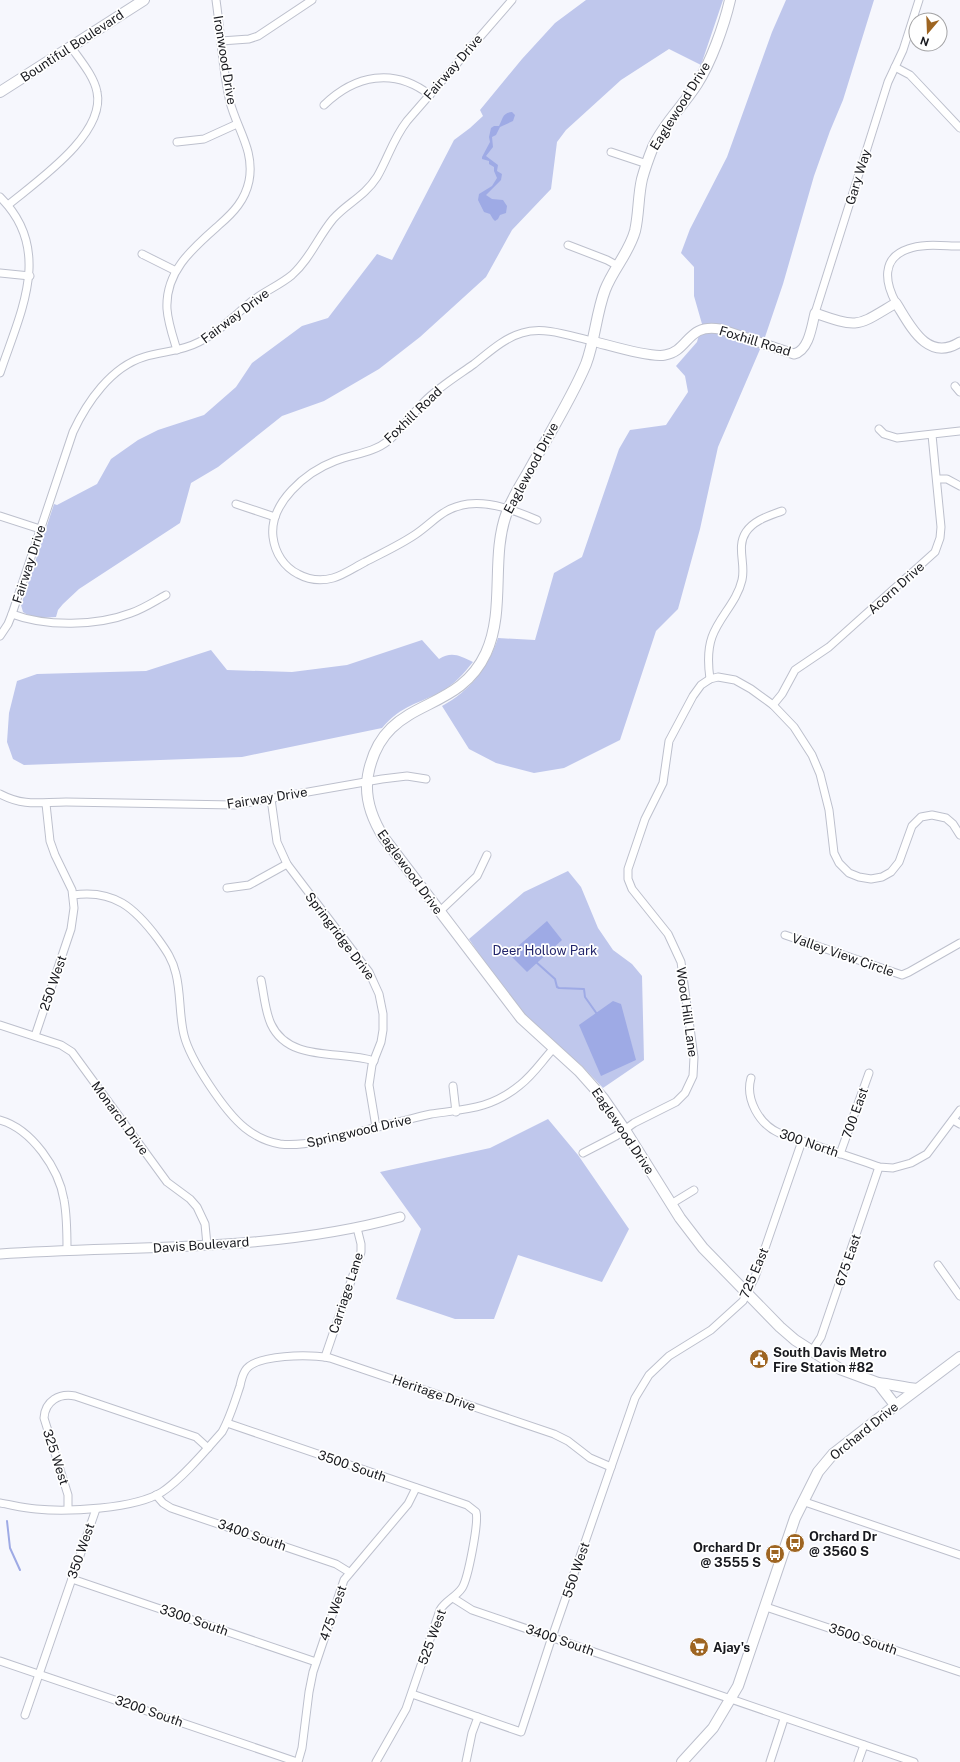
<svg xmlns="http://www.w3.org/2000/svg" width="960" height="1762" font-family="'Public Sans',sans-serif">
	<rect width="100%" height="100%" fill="#f6f7fd"/>
	<!-- green -->
	<g fill="#bfc7ec">
		<path d="M586,0H723L701,65L669,49L621,80L566,130L557,142L551,189L512,230L486,277L420,337L379,369L324,401L282,416L218,467L191,483L180,523L79,589L63,604L58,610L56,617C46,618 32,618 23,612L21,605L54,504L57,505L97,484L111,459L138,440L158,430L204,415L236,387L252,363L302,326L328,318L377,254L392,260L454,140L470,128L483,116L480,110L522,59L555,23Z"/>
		<path d="M786,0H874L843,100L830,131L814,176L783,284L764,340L718,447L700,529L678,609L656,631L620,740L564,768L534,773L496,763L469,749L442,706C470,691 488,668 498,638L535,640L554,573L582,557L619,449L630,430L666,425L688,392L685,376L676,366L697,342L702,324L694,296V267L681,253L690,229L727,157L772,32Z"/>
		<path d="M422,640L439,659C452,651 460,656 473,662C464,673 455,684 442,691C417,705 403,704 382,728L242,757L24,765L13,759L7,742L9,713L17,681L37,674L146,671L211,650L227,670L292,672L347,665Z"/>
		<polygon points="568,871 581,887 598,928 613,950 632,964 642,976 644,1060 603,1088 581,1065 557,1046 524,1014 499,984 469,939 524,892"/>
		<polygon points="548,1119 578,1155 629,1229 602,1282 518,1255 494,1319 455,1319 396,1299 421,1229 380,1172 490,1148"/>
	</g>
	<!-- water -->
	<g fill="#9eaae5">
		<path d="M512,112L515,115L513,121L500,127L496,135L492,137L493,147L486,156L498,165L497,171L502,174L501,180L486,195L492,199L503,200L507,206L506,213L500,215L498,219L495,221L493,219L490,214L484,212L478,200L479,194L492,186L497,178L494,171V167L489,164V161L482,159V157L490,142L489,137L491,128L494,126H499C503,119 502,113 512,112Z"/>
		<polygon points="547,921 562,940 527,972 509,954"/>
		<polygon points="613,1001 621,1004 636,1060 601,1076 579,1025"/>
	</g>
	<g fill="none" stroke-linecap="round" stroke-linejoin="round">
		<!-- stream -->
		<g stroke="#9eaae5" stroke-width="2">
			<polyline points="536,962 555,979 557,987 559,988 584,989 585,997 597,1014"/>
			<polyline points="7,1521 10,1548 20,1570"/>
		</g>
		<!-- minor casing -->
		<g stroke="#bdc0cd" stroke-width="9">
			<g id="minor">
				<polyline points="221,41 249,39 258,36 312,0"/>
				<polyline points="895,67 910,75 960,128"/>
				<path d="M324,105C355,75 394,67 430,95"/>
				<polyline points="177,142 204,139 237,124"/>
				<polyline points="611,152 647,164"/>
				<path d="M0,197C54,250 20,313 0,373"/>
				<path d="M8,205C37,181 106,134 97,92C94,76 80,60 71,47"/>
				<polyline points="568,245 607,260 618,266"/>
				<polyline points="142,254 176,271"/>
				<polyline points="0,273 30,276"/>
				<path d="M896,303C885,283 881,258 908,249C923,243 944,246 960,246"/>
				<polyline points="815,313 888,82 903,50 919,0"/>
				<path d="M177,350C173,337 168,323 167,309C165,271 193,248 219,225C234,212 245,200 249,181C255,151 237,129 230,102C222,69 221,34 216,0"/>
				<polyline points="955,386 960,392"/>
				<polyline points="879,429 884,434 897,438 960,431"/>
				<polyline points="937,479 947,479 960,486"/>
				<polyline points="236,504 275,517"/>
				<polyline points="0,516 40,529"/>
				<path d="M537,520C516,511 491,501 468,504C442,508 435,521 416,534C400,545 382,553 365,562C355,567 344,575 333,578C322,581 309,580 298,574C284,567 275,553 273,537C269,503 306,472 335,461C353,454 373,453 388,441C402,429 412,414 425,401C439,387 457,376 474,364C488,353 504,338 522,333C544,326 570,336 592,341"/>
				<path d="M12,614C46,627 97,626 131,613C143,609 155,601 166,595"/>
				<path d="M0,636L8,624L12,614L73,432C87,402 111,367 144,357C163,351 180,352 199,342C219,332 235,315 252,301C265,291 280,285 292,275C310,259 318,237 333,219C347,203 364,197 377,177C388,158 393,139 407,121L512,0"/>
				<path d="M710,679C708,665 707,651 712,637C719,617 737,602 742,580C746,564 736,547 746,532C754,520 769,516 782,511"/>
				<polyline points="773,705 782,694 795,670 829,647 935,552 940,538 941,527 932,435"/>
				<path d="M0,794C25,807 40,802 66,802L234,805L382,779L407,776L426,779"/>
				<polyline points="271,799 277,842 287,864 369,972 379,994 383,1014 383,1030 381,1042 372,1065 369,1085 376,1127"/>
				<polyline points="227,888 249,885 287,864"/>
				<path d="M73,895C114,889 135,908 158,939C166,950 173,960 176,974C181,994 179,1015 184,1035C190,1060 225,1112 245,1128C255,1136 268,1142 280,1144C310,1148 359,1131 390,1124C403,1121 417,1117 431,1114C466,1109 491,1109 520,1085C533,1075 542,1061 553,1049"/>
				<polyline points="439,912 477,876 487,855"/>
				<polyline points="785,935 902,975 909,972 960,943"/>
				<path d="M261,980C264,994 265,1011 271,1024C289,1063 341,1050 374,1061"/>
				<polyline points="0,1025 61,1045 72,1052 167,1182 190,1199 197,1207 205,1224 207,1245"/>
				<polyline points="35,1036 71,929 74,908 72,890 55,855 50,841 46,804"/>
				<path d="M751,1078C745,1099 759,1124 779,1133L868,1163L879,1167L893,1168L911,1163L927,1154L960,1110"/>
				<polyline points="453,1086 456,1112"/>
				<path d="M0,1120C32,1129 59,1169 64,1200C67,1216 67,1233 67,1249"/>
				<polyline points="953,1120 960,1124"/>
				<polyline points="583,1153 616,1136 634,1123 676,1102 685,1093 693,1076 694,1057 681,962 668,934 632,889 628,879 628,869 645,819 663,783 669,741 693,696 701,685 710,679 718,677 735,680 751,689 773,705 794,727 812,755 820,774 829,810 834,853 839,863 849,873 859,877 871,879 882,877 891,872 899,862 912,826 921,817 932,815 946,818 953,824 960,835"/>
				<polyline points="840,1154 869,1073"/>
				<polyline points="671,1204 694,1190"/>
				<polyline points="938,1265 960,1296"/>
				<polyline points="812,1351 821,1337 879,1167"/>
				<polyline points="325,1357 361,1252 361,1244 357,1228"/>
				<path d="M227,1423L467,1505L476,1512C479,1522 468,1579 462,1588C456,1597 445,1601 440,1610L406,1709L376,1762"/>
				<polyline points="156,1495 163,1503 171,1508 336,1564 349,1572"/>
				<polyline points="802,1501 960,1555"/>
				<path d="M0,1503C12,1505 24,1508 36,1509C67,1512 135,1509 162,1492C181,1480 207,1449 222,1432C230,1418 235,1401 240,1386C241,1381 242,1376 245,1371C254,1354 313,1354 330,1358L554,1434L568,1441L590,1458L611,1467"/>
				<path d="M68,1509V1495L44,1418C45,1401 59,1393 75,1396L196,1437L208,1448"/>
				<polyline points="72,1579 316,1662"/>
				<polyline points="453,1598 472,1610 914,1762"/>
				<polyline points="766,1607 960,1672"/>
				<polyline points="0,1661 297,1762"/>
				<polyline points="412,1694 521,1732 550,1643 635,1398 649,1375 669,1356 711,1330 743,1301 755,1277 802,1141"/>
				<polyline points="25,1715 96,1509"/>
				<polyline points="298,1762 302,1748 309,1692 313,1672 344,1580 408,1504 416,1488"/>
				<polyline points="466,1762 472,1733 478,1717"/>
				<polyline points="770,1762 784,1719"/>
				<polyline points="858,1762 864,1745"/>
			</g>
		</g>
		<!-- tertiary casing -->
		<g stroke="#bdc0cd" stroke-width="11">
			<g id="tertiary">
				<path d="M592,341C609,345 650,358 665,355C689,351 687,323 720,329L794,354C809,351 812,325 815,313C860,329 857,326 896,303C910,325 927,363 960,342"/>
				<path d="M0,1254C133,1245 270,1253 400,1217"/>
			</g>
		</g>
		<!-- secondary casing -->
		<g stroke="#bdc0cd" stroke-width="12">
			<g id="secondary">
				<path d="M730,0C724,26 711,62 697,84C683,106 664,123 653,147C649,157 645,168 642,179C638,196 639,214 635,231C629,253 613,269 605,290C596,314 595,340 586,364C571,400 546,439 527,474C520,486 512,499 507,512C490,557 506,609 486,653C456,718 383,694 368,775C364,797 372,819 384,838L521,1018L579,1071L603,1098L625,1130L680,1218L703,1248L780,1327L795,1340L840,1369L878,1383L895,1405"/>
				<polyline points="0,92 144,0"/>
				<path d="M878,1383C891,1384 904,1388 917,1389"/>
				<polyline points="682,1762 713,1728 738,1686 795,1518 818,1472 833,1454 883,1415 960,1357"/>
			</g>
		</g>
		<!-- minor -->
		<use href="#minor" stroke="#fff" stroke-width="7"/>
		<!-- tertiary -->
		<use href="#tertiary" stroke="#fff" stroke-width="9"/>
		<!-- secondary -->
		<use href="#secondary" stroke="#fff" stroke-width="10"/>
	</g>
	<!-- icons -->
	<defs>
		<g id="civic-disc" transform="scale(1)"><circle r="9.5" fill="#9e6522" stroke="#fff"/><path d="M-.6-6.5H3V-4.5H.6V-3L4-1V1h2V6H-6V1h2V-1L-.6-3ZM-1.2 2.5V6h2.4V2.5Z" fill="#fff"/></g>
		<g id="bus-disc" transform="scale(1)"><circle r="9.5" fill="#9e6522" stroke="#fff"/><path d="M-5-6H5V4H4V6H2V4H-2V6H-4V4H-5ZM-3.5-4V0h7V-4ZM-3.5 1.2v1.5H-2V1.2ZM2 1.2v1.5H3.5V1.2Z" fill="#fff"/></g>
		<g id="supermarket-disc" transform="scale(1)"><circle r="9.5" fill="#9e6522" stroke="#fff"/><path d="M-6-5.5h2.5l.6 2H6L4.5 2H-2.5L-4.4-4H-6ZM-1.5 3.2a1.3 1.3 0 1 0 .1 0ZM3 3.2a1.3 1.3 0 1 0 .1 0Z" fill="#fff"/></g>
	</defs>
	<g fill-rule="evenodd">
		<use href="#civic-disc" x="759" y="1359"/>
		<use href="#bus-disc" x="795" y="1543"/>
		<use href="#bus-disc" x="775" y="1554"/>
		<use href="#supermarket-disc" x="699" y="1647"/>
	</g>
	<g text-anchor="middle" dominant-baseline="central" stroke-width="3.5" stroke-linejoin="round" paint-order="stroke">
		<!-- street labels -->
		<g font-size="13" fill="#18191e" stroke="#fff">
			<text transform="translate(72 46) rotate(-33)">Bountiful Boulevard</text>
			<text transform="translate(225 60) rotate(81)">Ironwood Drive</text>
			<text transform="translate(453 67) rotate(-49)">Fairway Drive</text>
			<text transform="translate(680 106) rotate(-58)">Eaglewood Drive</text>
			<text transform="translate(858 177) rotate(-73)">Gary Way</text>
			<text transform="translate(235 316) rotate(-37)">Fairway Drive</text>
			<text transform="translate(755 341) rotate(17)">Foxhill Road</text>
			<text transform="translate(413 415) rotate(-44)">Foxhill Road</text>
			<text transform="translate(531 468) rotate(-62)">Eaglewood Drive</text>
			<text transform="translate(29 564) rotate(-72)">Fairway Drive</text>
			<text transform="translate(896 588) rotate(-42)">Acorn Drive</text>
			<text transform="translate(267 798) rotate(-9)">Fairway Drive</text>
			<text transform="translate(410 872) rotate(54)">Eaglewood Drive</text>
			<text transform="translate(340 936) rotate(53)">Springridge Drive</text>
			<text transform="translate(843 955) rotate(19)">Valley View Circle</text>
			<text transform="translate(53 983) rotate(-71)">250 West</text>
			<text transform="translate(687 1012) rotate(82)">Wood Hill Lane</text>
			<text transform="translate(855 1113) rotate(-70)">700 East</text>
			<text transform="translate(120 1118) rotate(54)">Monarch Drive</text>
			<text transform="translate(359 1131) rotate(-13)">Springwood Drive</text>
			<text transform="translate(623 1131) rotate(56)">Eaglewood Drive</text>
			<text transform="translate(809 1143) rotate(19)">300 North</text>
			<text transform="translate(201 1245) rotate(-4)">Davis Boulevard</text>
			<text transform="translate(848 1260) rotate(-71)">675 East</text>
			<text transform="translate(754 1273) rotate(-67)">725 East</text>
			<text transform="translate(346 1293) rotate(-72)">Carriage Lane</text>
			<text transform="translate(434 1393) rotate(19)">Heritage Drive</text>
			<text transform="translate(864 1431) rotate(-39)">Orchard Drive</text>
			<text transform="translate(56 1457) rotate(72)">325 West</text>
			<text transform="translate(352 1466) rotate(19)">3500 South</text>
			<text transform="translate(252 1535) rotate(19)">3400 South</text>
			<text transform="translate(81 1551) rotate(-71)">350 West</text>
			<text transform="translate(576 1570) rotate(-71)">550 West</text>
			<text transform="translate(333 1613) rotate(-71)">475 West</text>
			<text transform="translate(194 1620) rotate(19)">3300 South</text>
			<text transform="translate(432 1637) rotate(-70)">525 West</text>
			<text transform="translate(863 1639) rotate(19)">3500 South</text>
			<text transform="translate(560 1640) rotate(19)">3400 South</text>
			<text transform="translate(149 1711) rotate(19)">3200 South</text>
		</g>
		<!-- park labels -->
		<g font-size="13" fill="#23266b" stroke="#fff">
			<text x="545" y="950">Deer Hollow Park</text>
		</g>
		<!-- poi labels -->
		<g font-size="13" font-weight="bold" fill="#18191e" stroke="#fff" text-anchor="start">
			<text x="773" y="1352">South Davis Metro<tspan x="773" dy="15">Fire Station #82</tspan></text>
			<text x="809" y="1536">Orchard Dr<tspan x="809" dy="15">@ 3560 S</tspan></text>
			<text x="761" y="1547" text-anchor="end">Orchard Dr<tspan x="761" dy="15">@ 3555 S</tspan></text>
			<text x="713" y="1647">Ajay's</text>
		</g>
	</g>
	<!-- north arrow -->
	<g transform="translate(928 32) rotate(199)"><circle r="19" fill="#ffffff" stroke="#a3a3a5"/>
	<path d="M0-3L7 15L0 10L-7 15Z" fill="#9e6522"/>
	<text y="-6" font-size="11" font-weight="bold" text-anchor="middle" fill="#18191e">N</text>
	</g>
</svg>
